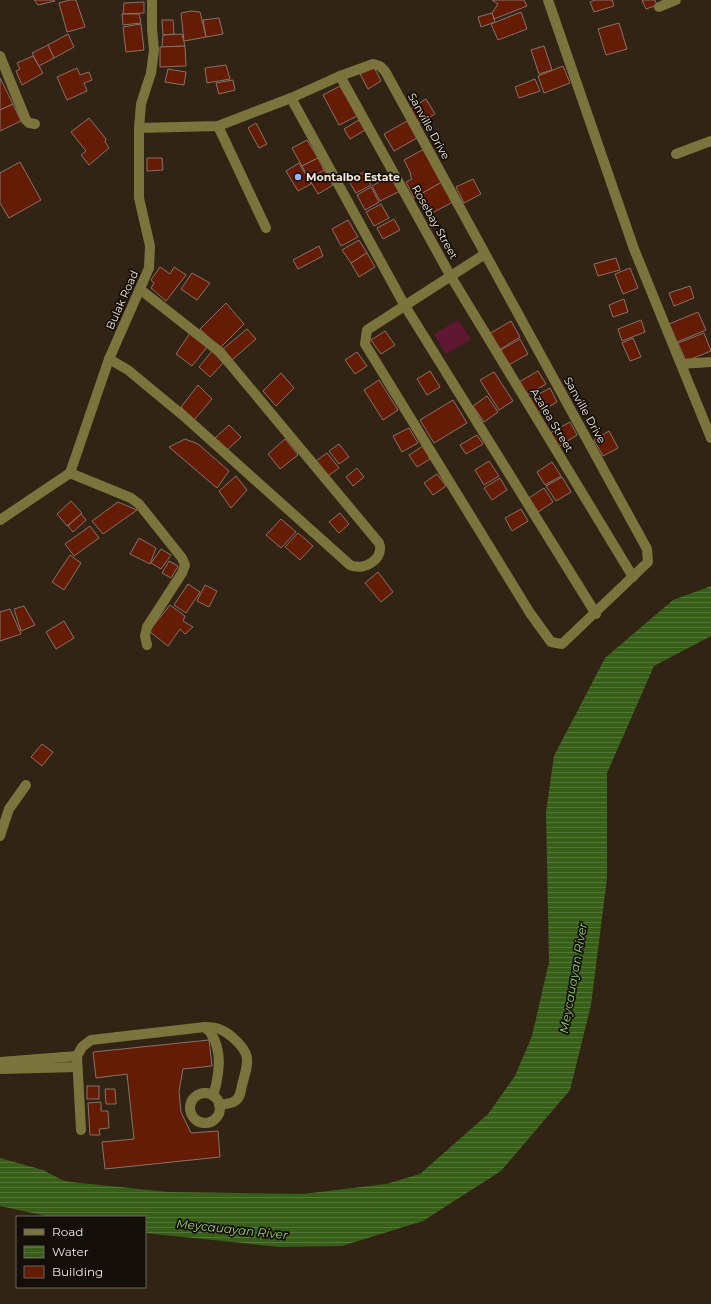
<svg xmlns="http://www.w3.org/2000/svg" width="711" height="1304" font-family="Montserrat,sans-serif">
	<defs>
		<pattern id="water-rules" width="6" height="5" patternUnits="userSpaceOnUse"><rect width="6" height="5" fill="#375f18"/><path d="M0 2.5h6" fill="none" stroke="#547639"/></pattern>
	</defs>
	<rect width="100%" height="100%" fill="#312414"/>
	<!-- green -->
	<polygon fill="#601731" points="458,320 471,339 446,354 434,334"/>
	<!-- water -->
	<polygon fill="url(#water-rules)" points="711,586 711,636 654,666 607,773 607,878 591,1005 570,1090 501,1171 423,1221 342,1246 279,1247 145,1233 145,1217 51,1217 0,1206 0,1158 43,1170 62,1180 71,1182 169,1192 303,1194 386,1184 420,1174 488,1114 515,1076 532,1036 549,962 546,812 554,756 605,658 673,600"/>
	<!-- building -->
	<g fill="#651c05" stroke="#89716a">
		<polygon points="34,0 54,0 55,1 38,5"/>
		<polygon points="70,0 76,0 85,27 67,32 59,3"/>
		<polygon points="492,0 524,0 527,6 494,19 492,13 498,4"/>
		<polygon points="595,0 612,0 614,6 594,12 590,2"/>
		<polygon points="642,0 655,0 657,5 646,9"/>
		<polygon points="144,2 144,13 123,14 124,3"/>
		<polygon points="191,11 200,12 206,37 184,41 181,13"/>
		<polygon points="521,12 527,29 498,40 491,24"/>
		<polygon points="492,13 495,22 481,27 478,17"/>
		<polygon points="122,14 139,14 141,23 123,25"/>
		<polygon points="219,18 223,34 206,37 203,20"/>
		<polygon points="162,20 173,20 174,34 163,35"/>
		<polygon points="619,23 627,49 606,55 598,29"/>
		<polygon points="141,24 144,50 126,52 123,27"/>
		<polygon points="68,34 74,47 54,58 48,45"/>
		<polygon points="182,34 185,46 162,47 163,35"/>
		<polygon points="48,45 54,58 39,66 32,53"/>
		<polygon points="185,46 186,66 160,67 160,47"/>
		<polygon points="544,46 552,70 539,74 531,50"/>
		<polygon points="33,56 43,73 22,85 16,71 20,69 17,63"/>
		<polygon points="226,65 230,79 207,83 205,68"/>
		<polygon points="563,66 570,83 544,93 538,76"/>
		<polygon points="374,67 381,81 368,89 360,74"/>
		<polygon points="77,68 80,75 89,72 92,80 84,83 87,91 67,100 57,77"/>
		<polygon points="168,69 186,72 184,85 165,82"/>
		<polygon points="0,78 13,104 0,110"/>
		<polygon points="535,79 540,91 519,98 515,87"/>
		<polygon points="233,80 235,90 219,94 216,83"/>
		<polygon points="340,86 357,116 339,125 323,95"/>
		<polygon points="426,99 435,114 419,123 410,109"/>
		<polygon points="13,104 21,121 0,131 0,110"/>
		<polygon points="89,118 106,139 105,142 109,148 89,165 81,155 86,151 71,132"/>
		<polygon points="359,120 365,130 350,139 344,129"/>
		<polygon points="407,121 417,138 394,151 384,134"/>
		<polygon points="256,123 267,144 259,148 248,128"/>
		<polygon points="307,140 318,158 302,166 292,148"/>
		<polygon points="424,149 442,182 414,198 406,182 412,179 410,175 411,174 404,160"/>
		<polygon points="147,158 162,158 163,170 147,171"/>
		<polygon points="318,158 324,170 309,179 302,166"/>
		<polygon points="20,162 41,200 9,218 0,203 0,173"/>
		<polygon points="299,163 311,184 298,191 286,171"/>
		<polygon points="324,170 333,185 318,194 309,179"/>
		<polygon points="364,172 371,185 356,193 348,180"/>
		<polygon points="391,175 400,191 380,201 372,186"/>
		<polygon points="473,179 481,194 464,203 456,187"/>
		<polygon points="442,182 453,202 432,213 421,194"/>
		<polygon points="371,187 379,202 365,210 357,195"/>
		<polygon points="381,204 389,218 374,226 366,212"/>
		<polygon points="394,219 400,230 383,239 377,228"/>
		<polygon points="348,220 358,237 341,246 332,229"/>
		<polygon points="359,240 367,253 351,263 342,250"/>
		<polygon points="319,246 323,256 298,269 293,260"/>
		<polygon points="367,253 375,267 359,277 351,263"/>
		<polygon points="616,258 620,270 598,276 594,264"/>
		<polygon points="160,267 170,274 174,267 186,275 166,301 151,288 154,283 151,280"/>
		<polygon points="630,268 638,288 623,294 615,274"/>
		<polygon points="192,273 210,283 197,300 181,289"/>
		<polygon points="690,286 694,298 674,306 669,293"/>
		<polygon points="624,299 628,312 613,317 609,305"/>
		<polygon points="226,303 244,324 220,348 200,329"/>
		<polygon points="698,312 706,330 677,342 669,324"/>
		<polygon points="641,320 645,332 622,341 618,329"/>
		<polygon points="511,321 520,337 499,350 489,334"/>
		<polygon points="247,329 256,339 232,360 223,349"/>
		<polygon points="385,331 395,345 381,354 371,340"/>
		<polygon points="190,333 207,347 192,366 176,354"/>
		<polygon points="704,333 711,351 686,361 678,343"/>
		<polygon points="633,338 641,357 630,361 622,343"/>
		<polygon points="520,339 528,354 507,366 499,351"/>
		<polygon points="212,351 223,363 210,377 199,367"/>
		<polygon points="357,352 367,366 355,374 345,360"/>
		<polygon points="430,371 440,387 427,395 417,379"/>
		<polygon points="538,371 546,384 527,395 519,382"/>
		<polygon points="494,372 513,401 499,410 480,380"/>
		<polygon points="281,373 294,388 276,406 263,391"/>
		<polygon points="379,380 398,410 383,420 364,390"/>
		<polygon points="198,385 212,399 194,420 181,407"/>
		<polygon points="550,388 557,402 536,414 528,400"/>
		<polygon points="487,396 498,412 484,422 473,406"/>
		<polygon points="453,400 467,423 434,443 420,420"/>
		<polygon points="570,422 577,435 558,447 550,433"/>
		<polygon points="229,425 241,437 226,451 214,439"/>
		<polygon points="409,428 418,443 402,452 393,436"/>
		<polygon points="609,431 618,448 603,456 594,440"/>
		<polygon points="477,435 483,444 466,454 460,445"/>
		<polygon points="185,439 198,444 229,471 217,488 169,447"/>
		<polygon points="285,439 298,455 280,469 268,454"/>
		<polygon points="339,444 349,457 339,464 329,451"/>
		<polygon points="423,446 430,459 417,467 409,455"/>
		<polygon points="327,453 339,468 328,476 316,461"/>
		<polygon points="489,461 499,476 484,485 475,470"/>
		<polygon points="552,462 561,476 545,485 537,472"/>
		<polygon points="357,468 364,477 353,486 346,477"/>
		<polygon points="437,474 446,486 433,495 424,483"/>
		<polygon points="236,476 247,490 231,508 219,491"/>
		<polygon points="562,477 571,492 556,501 546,486"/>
		<polygon points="500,478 507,490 492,500 484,488"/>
		<polygon points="544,488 553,502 538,512 529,498"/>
		<polygon points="71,501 82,513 67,526 57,514"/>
		<polygon points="118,502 137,510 103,534 92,521"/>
		<polygon points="521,509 528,521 512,531 505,518"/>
		<polygon points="340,513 349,524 339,533 329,522"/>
		<polygon points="81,514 86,520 73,532 68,526"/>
		<polygon points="281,519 296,532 281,548 266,535"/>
		<polygon points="90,526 99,538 74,556 65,544"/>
		<polygon points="298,533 313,546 300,560 285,547"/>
		<polygon points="139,538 156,548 150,564 130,554"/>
		<polygon points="161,549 171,555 161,569 151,563"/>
		<polygon points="70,555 81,563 64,590 52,582"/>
		<polygon points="169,561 178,566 171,578 162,573"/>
		<polygon points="378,572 393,592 381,602 365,583"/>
		<polygon points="188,584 200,592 186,613 174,605"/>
		<polygon points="205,585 217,591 209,607 197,601"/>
		<polygon points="170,605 185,616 183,621 193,627 185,634 180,629 168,646 149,631"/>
		<polygon points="24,606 35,625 21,631 14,609"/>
		<polygon points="10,609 21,634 0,641 0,612"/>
		<polygon points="64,621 74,638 56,649 46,632"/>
		<polygon points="42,744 53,752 42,766 31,757"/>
		<polygon points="209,1040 212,1066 183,1069 179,1091 181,1112 191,1133 218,1131 220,1157 105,1169 102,1142 134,1139 127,1074 96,1078 93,1052"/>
		<rect x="87" y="1086" width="12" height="13"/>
		<polygon points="105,1089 115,1089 116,1104 106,1104"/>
		<polygon points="101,1102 101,1111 108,1111 109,1128 99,1129 100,1135 90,1135 88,1103"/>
	</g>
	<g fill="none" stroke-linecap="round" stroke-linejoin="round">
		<!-- minor -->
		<g stroke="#7b743c" stroke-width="10">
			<polyline points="548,0 634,249 711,438"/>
			<polyline points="659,7 676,0"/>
			<polyline points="0,56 26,120 29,123 35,124"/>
			<polyline points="340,76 450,275 633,577"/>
			<polyline points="291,98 405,306 596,614"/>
			<polyline points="218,126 266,228"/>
			<polyline points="139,128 218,126 291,98 340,76 373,64 380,66 385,71 647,549 648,562 562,644 551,642 530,613 365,344 367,330 485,254"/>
			<polyline points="676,154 711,141"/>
			<path d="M109,359L128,370L186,418L350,565C364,572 385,558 379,543L220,352L141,290"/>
			<polyline points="681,364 711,362"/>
			<polyline points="70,473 131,498 139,504 182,558 185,565 182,573 147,627 145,636 147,645"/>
			<polyline points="0,520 70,473 109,359 149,268 150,246 139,198 139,128 141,104 151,73 154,50 152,29 152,0"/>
			<polyline points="0,836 9,809 26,785"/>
			<path d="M205,1027C224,1044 220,1073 213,1096"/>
			<polyline points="0,1062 77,1056"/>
			<polyline points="0,1069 77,1067"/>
			<circle cx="205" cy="1108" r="15"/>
			<path d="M81,1130L77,1056L82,1047L91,1040L205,1027C216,1027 222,1029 231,1036C252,1054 249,1060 242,1085C241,1091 240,1098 235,1101C231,1104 224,1104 219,1105"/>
		</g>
	</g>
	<!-- markers -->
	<circle fill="#97b6fd" stroke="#140e08" stroke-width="1.5" cx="298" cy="177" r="4"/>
	<g text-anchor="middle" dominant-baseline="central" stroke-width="3.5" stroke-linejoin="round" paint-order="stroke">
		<!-- street labels -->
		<g font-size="11" fill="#f1e7dd" stroke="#140e08">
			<text transform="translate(429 126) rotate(61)">Sanville Drive</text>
			<text transform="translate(435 222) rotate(61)">Rosebay Street</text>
			<text transform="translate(122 300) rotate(-66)">Bulak Road</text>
			<text transform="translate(585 410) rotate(61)">Sanville Drive</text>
			<text transform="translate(552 420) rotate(59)">Azalea Street</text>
		</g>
		<!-- poi labels -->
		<g font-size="11" font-weight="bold" fill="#f1e7dd" stroke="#140e08" text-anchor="start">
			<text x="306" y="177">Montalbo Estate</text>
		</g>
		<!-- water labels -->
		<g font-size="12" font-style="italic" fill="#97d272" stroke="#140e08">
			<text transform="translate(573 978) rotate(-80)">Meycauayan River</text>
			<text transform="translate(232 1229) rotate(6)">Meycauayan River</text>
		</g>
	</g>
	<!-- legend -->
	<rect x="16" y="1216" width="130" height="72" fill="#140e08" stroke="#6c655d"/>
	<rect x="24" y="1229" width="20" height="6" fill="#7b743c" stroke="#6c655d"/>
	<text x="52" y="1236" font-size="12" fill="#f1e7dd">Road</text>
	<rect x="24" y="1246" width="20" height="12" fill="url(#water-rules)" stroke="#6c655d"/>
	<text x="52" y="1256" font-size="12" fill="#f1e7dd">Water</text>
	<rect x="24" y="1266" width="20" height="12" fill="#651c05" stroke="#6c655d"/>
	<text x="52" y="1276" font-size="12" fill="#f1e7dd">Building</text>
</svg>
